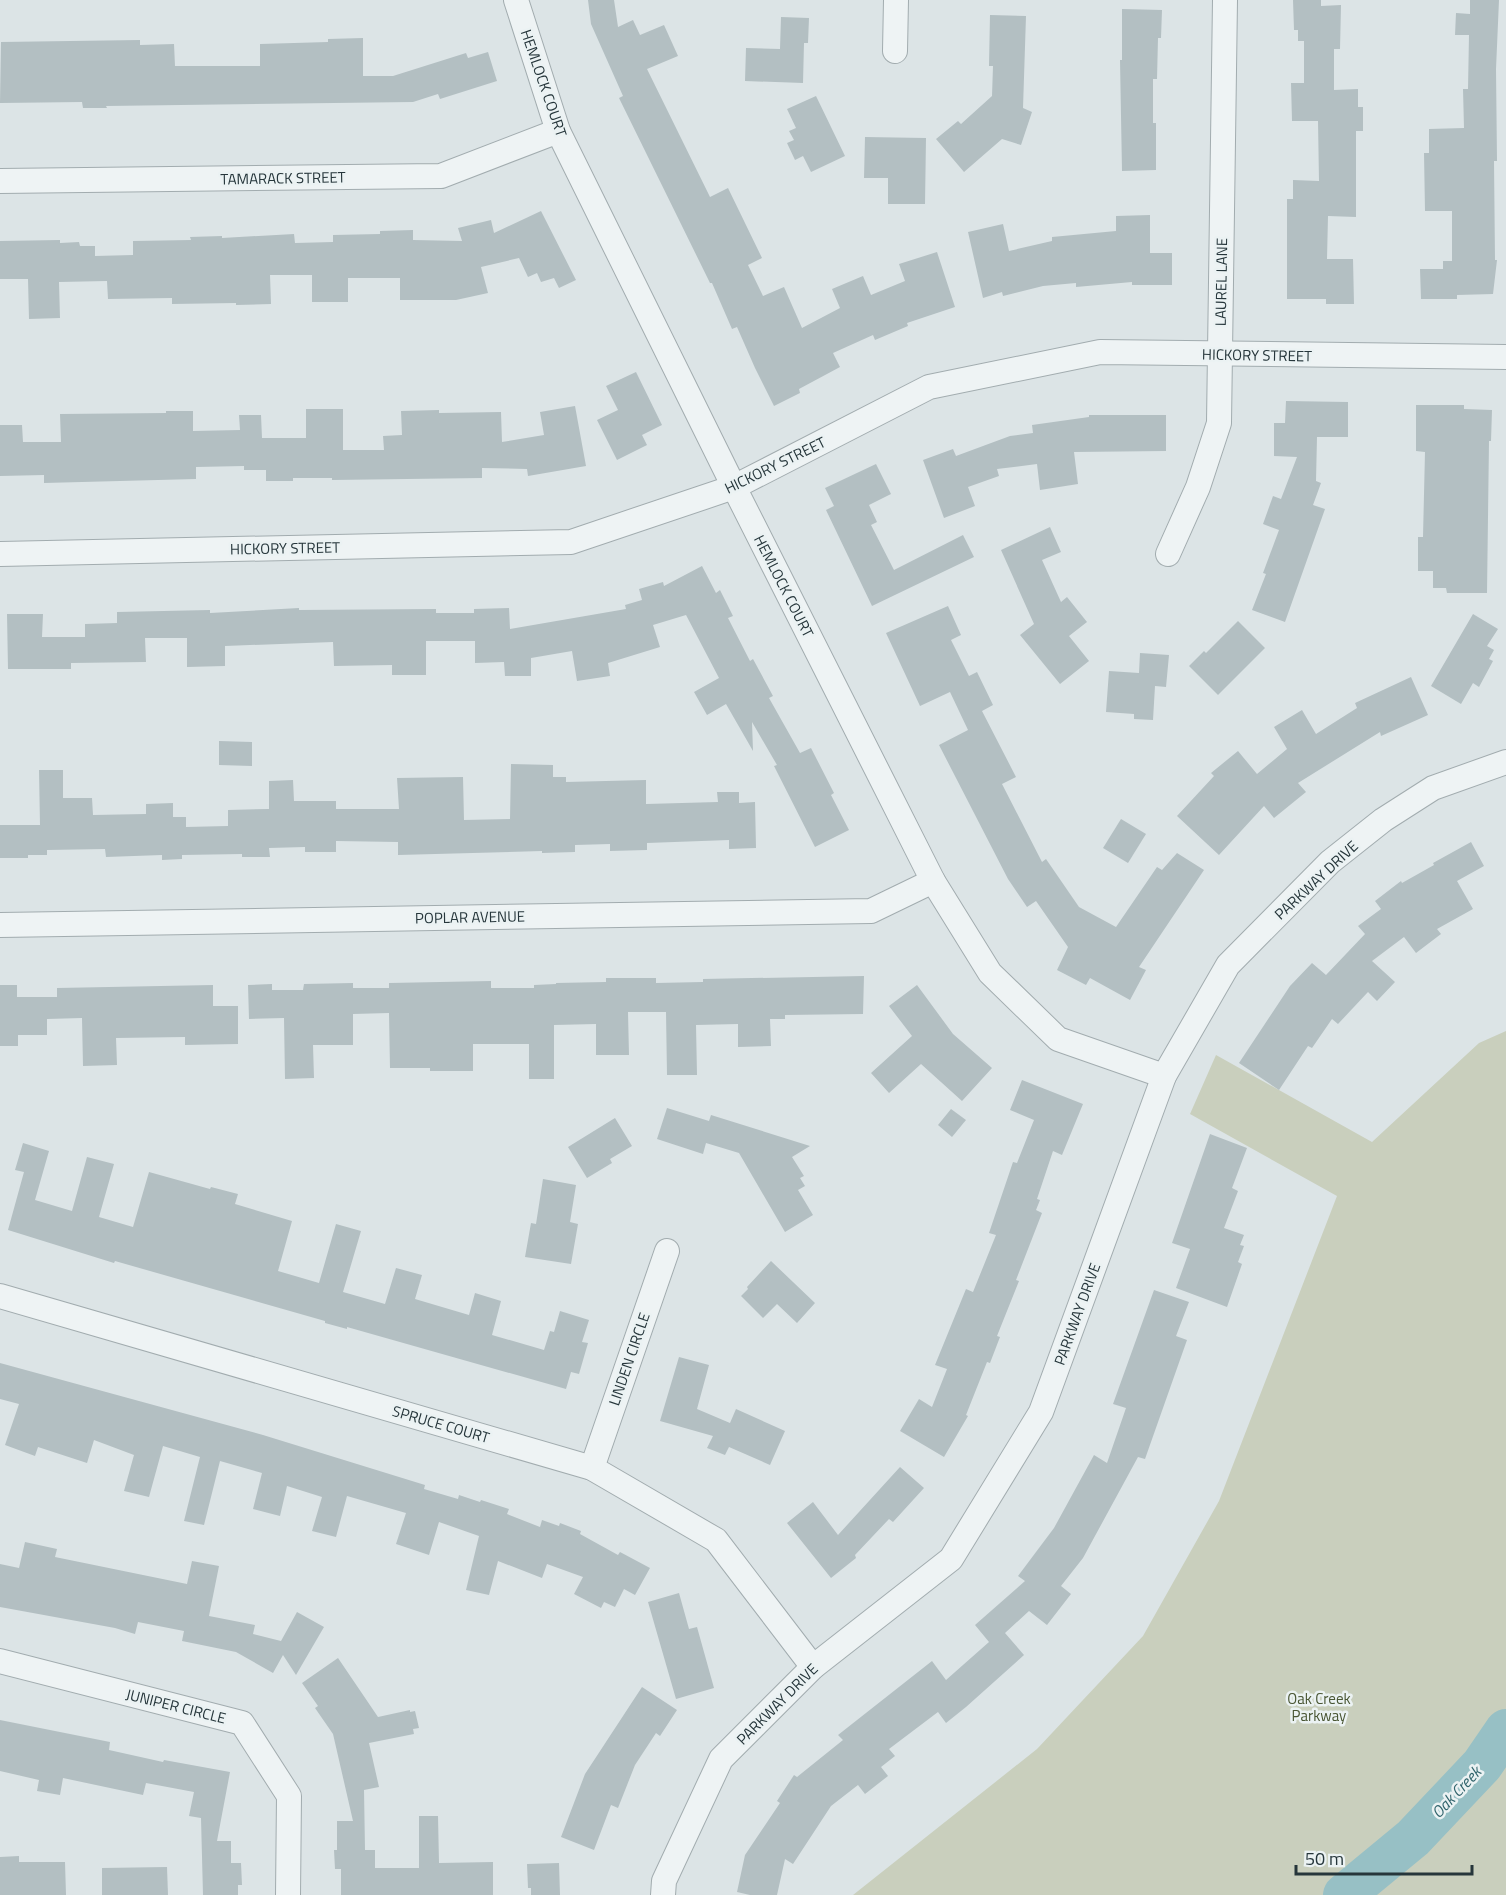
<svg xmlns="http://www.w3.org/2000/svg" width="1506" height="1895" font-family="'Titillium Web',sans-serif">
	<rect width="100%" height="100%" fill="#dce4e6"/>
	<!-- green -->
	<polygon fill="#c9cfbd" points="1506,1031 1506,1895 853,1895 1037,1749 1143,1636 1219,1501 1337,1196 1190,1114 1216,1055 1372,1142 1479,1043"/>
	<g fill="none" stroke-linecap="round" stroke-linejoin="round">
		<!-- river -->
		<polyline stroke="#97c0c5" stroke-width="42" points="1344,1895 1413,1838 1482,1765 1506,1730"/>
	</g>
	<!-- building -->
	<g fill="#b3bfc2">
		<polygon points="588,0 614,0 618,27 633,20 640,35 664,25 678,56 647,69 710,197 728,188 762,258 748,265 763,296 784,287 802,328 840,308 832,289 863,276 871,295 905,281 899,264 937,252 955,307 907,323 908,326 875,340 873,335 833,353 840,367 799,389 800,393 774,406 755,368 737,327 732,329 712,283 710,283 619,98 623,96 591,24"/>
		<polygon points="1293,0 1321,0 1321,6 1341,5 1340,49 1334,49 1334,90 1358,89 1358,107 1363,107 1363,131 1356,131 1356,217 1328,216 1327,259 1353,259 1354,304 1326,304 1326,299 1287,299 1287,199 1293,199 1293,180 1319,181 1318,121 1292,121 1291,83 1304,83 1304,41 1298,41 1298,30 1294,30"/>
		<polygon points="1470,0 1499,0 1496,69 1497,161 1494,161 1495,260 1497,260 1493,294 1457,295 1457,299 1421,299 1420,269 1443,269 1443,261 1452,261 1452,211 1425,211 1424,153 1429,153 1429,129 1464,128 1463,89 1468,89 1469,35 1455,35 1456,13 1470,14"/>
		<polygon points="1122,9 1162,10 1161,38 1158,38 1157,79 1153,79 1153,123 1156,123 1156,170 1122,171 1120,60 1122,60"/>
		<polygon points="990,15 1026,16 1023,108 1032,112 1021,145 1002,139 964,172 936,139 958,121 961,124 992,96 993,66 989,66"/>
		<polygon points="781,17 809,18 808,43 804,43 803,83 745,81 746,48 780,49"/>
		<polygon points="363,38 363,76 393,76 466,53 468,58 488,52 497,81 440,99 438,94 413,102 106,106 107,108 83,108 82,102 0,103 1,42 140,40 140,45 174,44 175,66 260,66 260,44 328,42 328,39"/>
		<polygon points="816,96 845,156 811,172 803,156 795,160 787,143 794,140 789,131 796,128 787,109"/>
		<polygon points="865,137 926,138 925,204 888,204 888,178 864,178"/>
		<polygon points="541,211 576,280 559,288 554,278 541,282 537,273 528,277 519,258 481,267 488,293 456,300 400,300 400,278 348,278 348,302 312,302 312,275 270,275 271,304 236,305 236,303 172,304 172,298 108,299 107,281 59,282 60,318 29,319 28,279 0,279 0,241 60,240 60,243 79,242 80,246 95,246 95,256 133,255 133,241 191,240 190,237 222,236 222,238 294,234 295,243 333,242 333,235 380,234 380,231 413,230 413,240 462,241 458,228 491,220 494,233"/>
		<polygon points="1150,215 1150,253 1172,253 1172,285 1132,285 1132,282 1076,287 1076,283 1043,286 1003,296 1002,292 983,298 968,232 1003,224 1009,251 1052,241 1052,237 1116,231 1116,216"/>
		<polygon points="636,372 662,425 642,435 647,445 617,460 597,420 618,410 606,386"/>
		<polygon points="1286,401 1348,402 1348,437 1317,437 1316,481 1321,483 1313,505 1325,509 1285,622 1252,610 1266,574 1263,573 1279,530 1263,524 1273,496 1281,499 1297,457 1274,456 1274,423 1285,423"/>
		<polygon points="1416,405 1464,405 1464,409 1492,410 1491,441 1489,441 1487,593 1447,593 1446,588 1433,588 1433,571 1418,571 1418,537 1423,537 1425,452 1416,451"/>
		<polygon points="575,406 586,466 528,476 527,469 482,468 482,478 332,480 332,478 293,478 293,481 266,481 266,470 244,470 244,466 196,467 196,479 44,483 44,475 0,476 0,425 22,425 23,442 61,442 60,414 166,413 166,411 193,411 193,431 240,430 239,415 261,415 262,438 306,438 306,409 343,409 343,450 384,450 383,436 402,435 401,411 439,410 439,413 501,412 502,442 544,435 540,412"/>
		<polygon points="1089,415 1166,415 1166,451 1074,452 1078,484 1040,490 1037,464 997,469 999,476 968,487 975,506 944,518 923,460 953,449 956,456 1010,436 1033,433 1032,425 1089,417"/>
		<polygon points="876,464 891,494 869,505 877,522 871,525 894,570 963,535 974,557 872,606 826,510 834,506 825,488"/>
		<polygon points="1050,527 1061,552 1042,560 1061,602 1067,597 1087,622 1069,636 1089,661 1060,684 1020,635 1034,624 1001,550"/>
		<polygon points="702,566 716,593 720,590 733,616 728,618 750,661 753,659 773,696 769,698 800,753 811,748 834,793 831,795 849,830 815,847 774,766 777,765 752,722 753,751 726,704 707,715 694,692 719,678 686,615 653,625 660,647 608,663 610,676 577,681 572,651 531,658 531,676 505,676 504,662 475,663 475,641 426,641 426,675 392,675 392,665 334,666 333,642 225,646 225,666 187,667 187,638 145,638 146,662 71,663 71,669 8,669 7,614 43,614 42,637 85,637 85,624 117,623 117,612 210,610 210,613 299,608 299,610 436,609 436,613 474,613 474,609 509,608 510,629 626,609 625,605 642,600 639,589 663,582 664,586"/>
		<polygon points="948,606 961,635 951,640 969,676 977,672 993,705 982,711 1016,777 1002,784 1042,862 1046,859 1079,907 1116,927 1157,867 1162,870 1177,853 1204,870 1139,967 1146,970 1130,1000 1090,978 1086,985 1057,970 1068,947 1036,901 1027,907 1008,879 939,745 968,730 950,692 920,706 886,633"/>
		<polygon points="1473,614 1498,629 1487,646 1494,650 1489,659 1493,661 1479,687 1473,683 1461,704 1431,686"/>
		<polygon points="1238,621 1265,648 1218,695 1189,666 1204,651 1206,653"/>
		<polygon points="1140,653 1169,655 1166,687 1155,686 1153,720 1134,719 1134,714 1106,712 1109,671 1139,673"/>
		<polygon points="1411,677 1428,715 1381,736 1380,732 1298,783 1306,792 1274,818 1264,806 1219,855 1177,816 1214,776 1211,773 1238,751 1257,774 1287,749 1274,727 1302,710 1316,734 1357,708 1355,703"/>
		<polygon points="219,741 252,742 252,766 219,765"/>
		<polygon points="511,764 553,765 553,777 566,777 566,782 646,780 646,804 718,802 717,792 739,792 739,803 755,802 756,848 729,849 729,840 647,843 647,850 610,851 610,844 575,845 575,852 542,853 542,851 398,855 398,842 336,841 336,852 305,852 305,847 269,848 270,857 242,857 242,854 182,855 182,859 162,860 162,855 106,857 105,849 47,850 47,855 28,855 28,858 0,858 0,825 40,825 39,770 63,770 63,798 92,798 93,815 146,814 146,804 173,803 173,817 186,817 186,827 228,826 228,810 269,809 269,781 293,780 294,801 336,801 336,809 399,809 397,778 463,777 464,820 510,819"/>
		<polygon points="1121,819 1146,834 1128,863 1103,848"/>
		<polygon points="1471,842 1484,866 1457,881 1473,909 1437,929 1441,934 1416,953 1404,937 1372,961 1395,982 1377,1001 1368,992 1338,1024 1332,1019 1312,1048 1308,1046 1279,1090 1239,1063 1290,986 1312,963 1326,975 1365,934 1358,926 1381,909 1375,901 1401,881 1402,883 1434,865 1433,863"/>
		<polygon points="864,976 863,1014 785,1015 785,1019 770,1019 771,1046 738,1047 738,1024 696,1025 697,1075 667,1075 666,1012 628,1012 629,1055 596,1055 596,1024 554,1025 554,1079 529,1079 529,1044 473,1044 473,1071 430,1071 430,1068 390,1068 389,1013 353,1014 353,1045 313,1045 314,1078 285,1079 284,1018 249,1019 248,985 272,984 272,990 303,990 304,984 353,983 353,988 389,988 389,983 491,981 491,988 534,988 534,985 556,984 556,983 606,982 606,978 656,978 656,983 703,982 703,979"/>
		<polygon points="0,985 17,985 17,997 57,997 57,988 213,985 213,1006 238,1006 238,1044 185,1045 185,1037 116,1038 117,1065 83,1066 82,1018 47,1019 47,1035 18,1035 18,1046 0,1046"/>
		<polygon points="917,985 953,1034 992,1068 962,1101 921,1064 889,1093 871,1073 912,1036 889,1006"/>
		<polygon points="1022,1080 1083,1104 1062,1155 1053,1151 1037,1199 1040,1200 1036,1210 1042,1213 1016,1280 1019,1281 997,1336 1000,1337 990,1363 987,1362 966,1415 968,1416 944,1457 900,1431 919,1399 932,1407 947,1369 935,1365 966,1289 973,1292 996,1235 989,1233 1013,1162 1017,1163 1034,1120 1010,1110"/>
		<polygon points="667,1108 709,1121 711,1115 810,1146 792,1157 804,1176 800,1178 805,1186 798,1190 813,1215 785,1232 739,1153 706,1143 703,1154 657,1139"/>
		<polygon points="951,1109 966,1120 952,1137 938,1125"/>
		<polygon points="615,1118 632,1146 610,1159 612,1163 587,1178 568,1147"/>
		<polygon points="1210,1134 1247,1148 1232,1188 1238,1191 1224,1228 1244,1235 1240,1245 1244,1246 1238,1262 1242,1264 1227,1307 1176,1288 1190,1249 1172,1243"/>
		<polygon points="23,1143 49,1151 35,1200 72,1211 87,1157 114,1164 99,1217 133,1227 149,1172 210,1189 211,1187 238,1194 235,1204 292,1221 278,1271 319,1283 336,1224 361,1231 343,1292 385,1304 396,1268 422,1275 415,1299 469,1315 475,1293 501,1301 492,1335 544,1350 550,1331 554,1332 560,1311 589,1320 582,1342 588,1343 579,1374 571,1372 566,1389 347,1327 347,1329 325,1323 325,1321 115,1261 114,1263 8,1230 24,1172 15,1170"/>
		<polygon points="543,1179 576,1185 570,1222 578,1224 571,1264 525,1257 531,1223 536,1224"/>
		<polygon points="771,1261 815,1303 797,1323 777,1304 763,1318 741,1296 748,1289 747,1287"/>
		<polygon points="1154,1290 1189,1302 1176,1336 1187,1340 1145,1459 1138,1457 1083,1558 1061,1586 1071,1594 1047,1625 1029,1611 1005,1633 1024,1655 966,1707 946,1723 938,1712 889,1749 895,1756 881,1767 888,1776 865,1794 858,1785 831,1806 793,1864 785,1859 777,1895 750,1895 737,1892 745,1855 780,1803 777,1801 794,1775 797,1777 843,1740 838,1735 932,1661 946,1680 989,1642 975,1625 1025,1581 1018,1576 1054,1528 1094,1455 1107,1463 1126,1408 1113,1404"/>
		<polygon points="679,1357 709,1365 697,1409 730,1423 736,1409 785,1431 770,1465 729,1447 725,1455 707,1448 713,1436 660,1421"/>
		<polygon points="0,1363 263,1435 425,1485 424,1489 458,1499 459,1495 480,1502 481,1500 509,1509 507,1514 540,1527 542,1520 559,1526 560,1523 581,1531 580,1534 618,1555 620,1552 650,1568 635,1595 624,1589 615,1607 604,1602 601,1608 574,1594 583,1577 547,1564 542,1578 498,1561 489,1595 466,1590 479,1536 439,1522 429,1555 396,1544 406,1513 347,1496 336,1537 312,1531 322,1497 287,1486 280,1516 253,1509 262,1473 220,1461 204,1525 184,1521 200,1457 163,1446 149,1497 124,1491 134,1455 94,1440 87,1463 38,1447 35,1456 5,1445 19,1404 0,1399"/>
		<polygon points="900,1467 924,1488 893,1522 889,1519 855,1555 856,1558 831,1578 787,1523 813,1502 838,1535"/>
		<polygon points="25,1542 57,1549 55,1557 187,1584 192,1561 219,1566 209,1616 255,1625 253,1634 281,1641 297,1612 324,1627 296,1675 283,1655 273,1673 236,1652 182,1641 184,1631 138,1622 135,1634 115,1628 0,1607 0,1564 19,1568"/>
		<polygon points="679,1593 689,1629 697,1627 714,1688 676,1699 648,1602"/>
		<polygon points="338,1658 378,1717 410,1710 410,1712 415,1711 419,1728 413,1729 414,1734 369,1743 379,1787 364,1790 365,1850 375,1850 375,1868 419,1868 419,1816 438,1816 439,1863 493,1862 493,1895 341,1895 341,1869 335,1869 334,1850 337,1850 337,1821 353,1821 333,1734 315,1708 318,1706 302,1683"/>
		<polygon points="642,1687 677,1710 660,1736 656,1733 635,1765 618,1808 611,1805 594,1850 561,1837 585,1774"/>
		<polygon points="0,1720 110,1742 109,1750 163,1762 164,1760 230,1772 217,1841 231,1841 231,1863 241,1863 242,1885 238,1885 238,1895 203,1895 201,1818 189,1816 194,1792 146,1783 143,1795 63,1778 60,1795 37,1791 39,1780 0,1771"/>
		<polygon points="19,1856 19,1862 65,1862 66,1895 0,1895 0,1857"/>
		<polygon points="559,1863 560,1895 531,1895 531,1888 528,1888 527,1864"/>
		<polygon points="167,1867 168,1895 102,1895 102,1868"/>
	</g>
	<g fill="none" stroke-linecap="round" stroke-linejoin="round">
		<!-- minor casing -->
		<g stroke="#a2acaf" stroke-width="26">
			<g id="minor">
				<polyline points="516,0 558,131 734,487 933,881 990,973 1058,1039 1164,1076"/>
				<polyline points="895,51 896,0"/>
				<polyline points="0,181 441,176 558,131"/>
				<polyline points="0,554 571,542 734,487 929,387 1100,352 1506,357"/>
				<polyline points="1168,554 1198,487 1219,423 1225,0"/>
				<polyline points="0,925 871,911 933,881"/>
				<polyline points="0,1296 592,1468 716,1540 813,1667"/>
				<polyline points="592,1468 667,1251"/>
				<polyline points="0,1661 242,1723 289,1796 288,1895"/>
				<polyline points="663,1895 664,1881 721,1759 813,1667 951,1559 1041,1412 1164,1076 1228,965 1330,862 1383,820 1433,788 1506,762"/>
			</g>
		</g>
		<!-- minor -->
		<use href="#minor" stroke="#eef3f4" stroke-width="24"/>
	</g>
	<g text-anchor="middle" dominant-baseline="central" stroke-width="5" stroke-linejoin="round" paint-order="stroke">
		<!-- street labels -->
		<g font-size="15" fill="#26363b" stroke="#ebf2f3">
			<text transform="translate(544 83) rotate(71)">HEMLOCK COURT</text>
			<text transform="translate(283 178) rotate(-1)">TAMARACK STREET</text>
			<text transform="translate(1221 282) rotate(-89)">LAUREL LANE</text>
			<text transform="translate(1257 355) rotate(1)">HICKORY STREET</text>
			<text transform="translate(775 465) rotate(-26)">HICKORY STREET</text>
			<text transform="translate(285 548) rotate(-1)">HICKORY STREET</text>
			<text transform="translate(784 586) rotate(63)">HEMLOCK COURT</text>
			<text transform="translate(1316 880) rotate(-43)">PARKWAY DRIVE</text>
			<text transform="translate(470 917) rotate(-1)">POPLAR AVENUE</text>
			<text transform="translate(1077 1314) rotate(-70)">PARKWAY DRIVE</text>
			<text transform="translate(629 1359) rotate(-71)">LINDEN CIRCLE</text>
			<text transform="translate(441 1424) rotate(16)">SPRUCE COURT</text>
			<text transform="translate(777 1704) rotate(-45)">PARKWAY DRIVE</text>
			<text transform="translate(176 1706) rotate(14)">JUNIPER CIRCLE</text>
		</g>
		<!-- park labels -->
		<g font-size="15" fill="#495634" stroke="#ebf2f3">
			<text x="1319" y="1698">Oak Creek<tspan x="1319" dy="17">Parkway</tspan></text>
		</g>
		<!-- water labels -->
		<g font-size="16" font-style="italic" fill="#32656d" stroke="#ebf2f3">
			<text transform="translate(1456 1792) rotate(-47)">Oak Creek</text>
		</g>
	</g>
	<!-- scale -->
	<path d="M1296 1865v9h176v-9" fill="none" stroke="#26363b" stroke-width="3"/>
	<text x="1305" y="1865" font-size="18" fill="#26363b" stroke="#ebf2f3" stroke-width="4.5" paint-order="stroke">50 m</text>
</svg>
